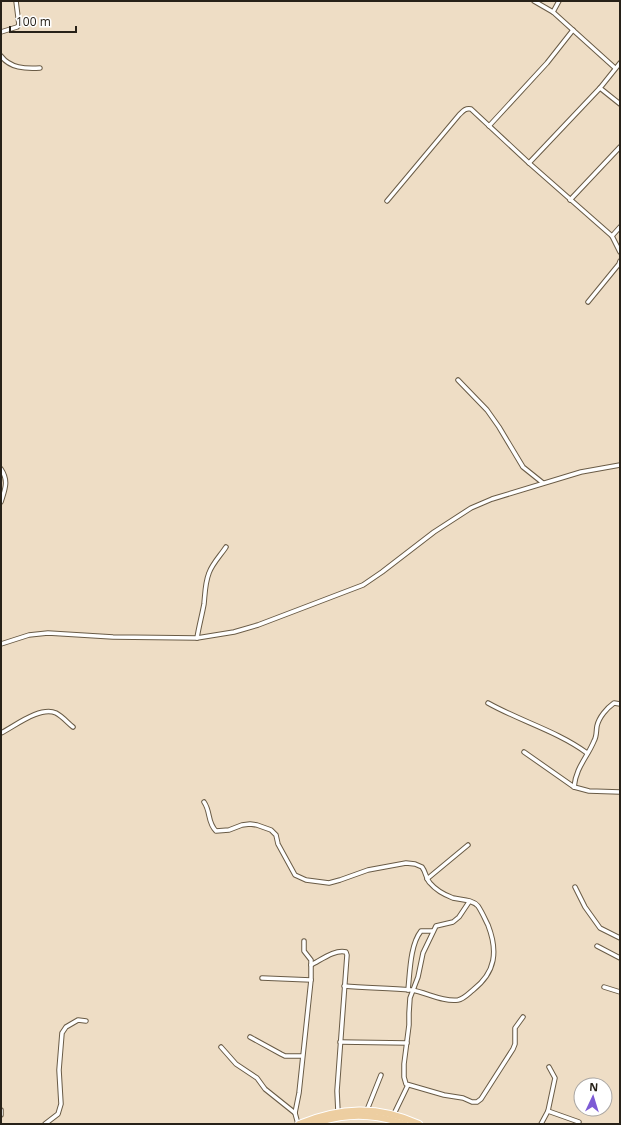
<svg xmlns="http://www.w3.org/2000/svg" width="621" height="1125" font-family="'Open Sans',sans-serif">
	<rect width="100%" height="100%" fill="#eeddc5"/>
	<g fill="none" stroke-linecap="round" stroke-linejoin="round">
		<!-- street casing -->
		<g stroke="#695b46" stroke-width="5.5">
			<g id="street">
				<polyline points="534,1 553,12 615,68"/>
				<polyline points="553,12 559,1"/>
				<polyline points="1,32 17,27 19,25 16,1"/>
				<path d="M1,56C10,68 25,69 40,68"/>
				<polyline points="620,63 600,88 620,104"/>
				<polyline points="489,126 547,63 573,30"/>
				<polyline points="529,163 600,88"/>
				<polyline points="570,200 620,147"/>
				<path d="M387,201L459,115C463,111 465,108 471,109L529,163L612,236L620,227"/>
				<polyline points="612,236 620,252"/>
				<polyline points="588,302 619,264 620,261"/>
				<polyline points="458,380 487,410 499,427 523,467 543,483"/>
				<path d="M1,469C9,481 5,489 1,502"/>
				<path d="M197,638C199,626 202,615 204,604C205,594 205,583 209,573C212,564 220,556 226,547"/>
				<polyline points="1,644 29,635 48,633 113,637 197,638 234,632 258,625 363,585 382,572 434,532 471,508 492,499 581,472 620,465"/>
				<path d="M488,703C520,721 557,731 587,753"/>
				<path d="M1,733C15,726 40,706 56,713C62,716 68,723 73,727"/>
				<polyline points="524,752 574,787 589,791 620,792"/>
				<path d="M574,787C576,767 587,758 594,741C597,736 596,731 597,726C599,717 607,708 614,703L620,704"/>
				<path d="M204,802C211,812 207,822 216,831L229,830L242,825L250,824L257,825L271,830L276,835L278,844L295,875L306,880L329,883L340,880L368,870L406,863L415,864L422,867C426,872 426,879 430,883C435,889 445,895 453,898C461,900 472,899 478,906C482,912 485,919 488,925C498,951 496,972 473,990C469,993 464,999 458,1000C442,1002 426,992 411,990C389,988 366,988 344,986"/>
				<polyline points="427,879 468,845"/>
				<polyline points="575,887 585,907 600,928 620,938"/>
				<polyline points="469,902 459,917 453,922 436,926 423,953 418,977 410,998 409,1013 409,1025 404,1064 404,1077 406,1084 444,1095 463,1098 472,1102 477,1102 481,1099 513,1049 515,1044 515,1028 523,1017"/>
				<polyline points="597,946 620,958"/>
				<path d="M311,965C321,960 335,949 346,952L347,955L337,1091L338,1112"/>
				<polyline points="262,978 311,980"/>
				<polyline points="604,987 620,992"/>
				<path d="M408,990C410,972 410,945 421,931H433"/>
				<polyline points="250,1037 281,1054 285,1056 302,1056"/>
				<polyline points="340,1042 407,1043"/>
				<polyline points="221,1047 236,1064 257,1078 265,1089 295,1113"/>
				<polyline points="1,1110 1,1115"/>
				<polyline points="367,1110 381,1075"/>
				<polyline points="548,1111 579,1122"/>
				<polyline points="394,1114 408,1085"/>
				<polyline points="45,1124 58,1114 61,1104 59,1070 62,1033 66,1027 78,1020 86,1021"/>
				<polyline points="298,1124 295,1113 299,1093 311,980 311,960 304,951 304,941"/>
				<polyline points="541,1124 548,1111 555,1078 549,1067"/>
			</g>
		</g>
		<!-- primary casing -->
		<g stroke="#fff" stroke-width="8">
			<g id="primary">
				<path d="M299,1124C340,1107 378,1105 419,1124"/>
				<path d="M313,1124C346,1113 371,1113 405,1124"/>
			</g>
		</g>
		<!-- street -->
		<use href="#street" stroke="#fff" stroke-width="3.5"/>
		<!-- primary -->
		<use href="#primary" stroke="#edcea1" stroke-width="6"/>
	</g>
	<!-- border -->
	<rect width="621" height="1125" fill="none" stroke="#272118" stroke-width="4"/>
	<!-- north arrow -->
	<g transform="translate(593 1097) rotate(4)"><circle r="19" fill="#ffffff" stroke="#a9a6a3"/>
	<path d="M0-3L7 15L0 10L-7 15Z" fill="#7d5bd5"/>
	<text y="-6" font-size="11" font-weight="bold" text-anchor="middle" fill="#272118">N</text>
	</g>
	<!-- scale -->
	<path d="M10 26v6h66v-6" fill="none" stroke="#272118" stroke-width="2"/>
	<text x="16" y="26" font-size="12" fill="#272118" stroke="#ffffff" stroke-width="3" paint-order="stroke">100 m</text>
</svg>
